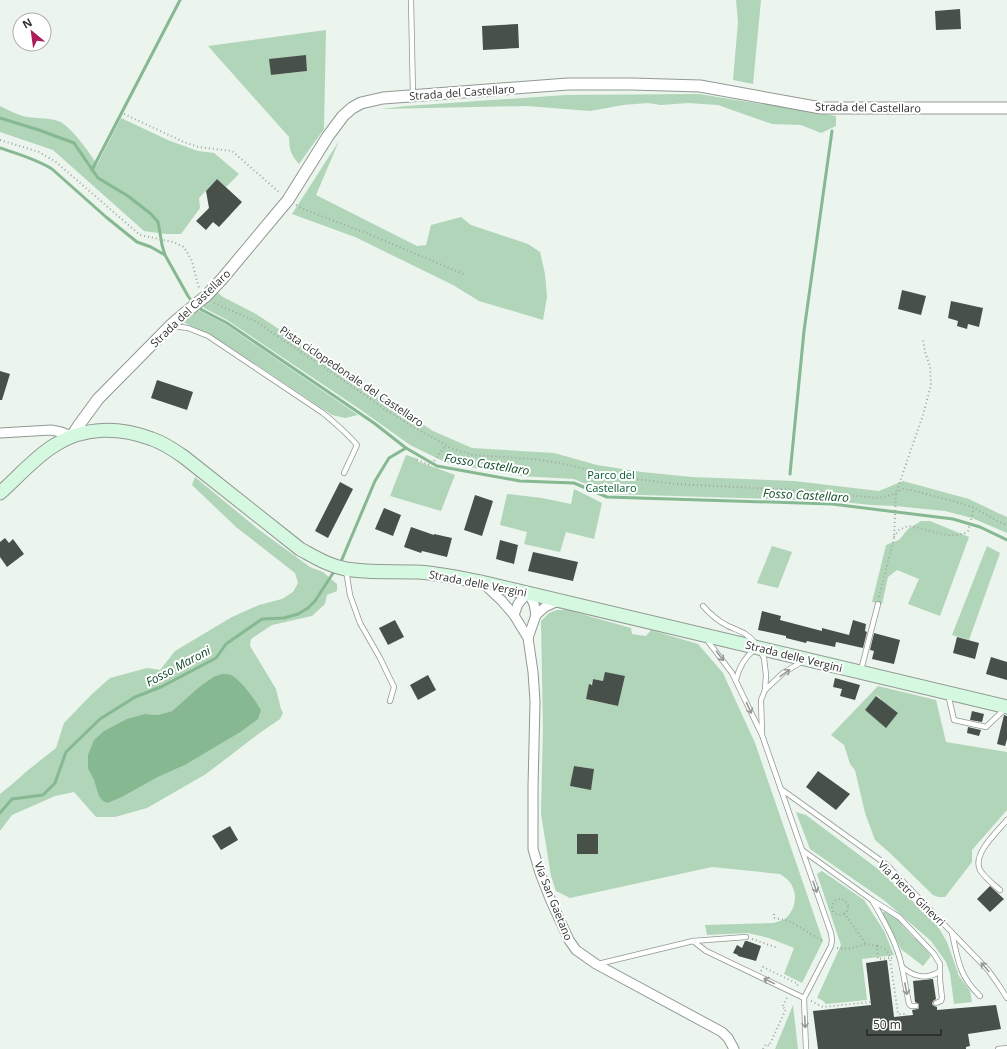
<svg xmlns="http://www.w3.org/2000/svg" width="1007" height="1049" font-family="'Open Sans',sans-serif">
	<rect width="100%" height="100%" fill="#ebf4ed"/>
	<!-- green -->
	<g fill="#b1d5b9" fill-rule="evenodd">
		<polygon points="736,0 761,0 753,84 733,80 738,22"/>
		<path d="M326,30L324,129L299,164C291,155 289,149 289,137L208,46ZM306,55L307,71L271,75Z"/>
		<polygon points="699,94 836,116 836,126 821,133 801,125 772,124 718,105 688,103 661,105 648,103 623,105 590,111 527,106 380,109 407,106 566,95"/>
		<path d="M0,106C7,109 15,114 23,116C34,119 46,117 58,121C69,124 91,154 97,165L121,118L170,141L198,151L214,153L239,174L226,187L217,179L199,198L200,208L181,234H166L144,231L53,150L0,132Z"/>
		<polygon points="339,141 316,195 417,246 426,245 431,225 461,217 471,225 528,244 540,252 545,274 547,297 543,320 479,301 453,285 355,237 292,214"/>
		<polygon points="214,287 218,293 223,297 256,314 433,431 472,448 554,453 597,465 642,472 692,477 794,481 879,491 903,481 969,499 998,513 1007,517 1007,533 972,518 945,511 895,506 871,505 834,501 610,494 574,479 521,476 447,463 410,445 361,410 227,320 204,308 201,300"/>
		<polygon points="198,310 225,324 358,415 345,418 332,415 222,342 210,335 183,322"/>
		<polygon points="406,455 418,459 417,461 455,475 441,511 390,496"/>
		<path d="M195,477L258,529L310,567L323,572L337,584V591L327,595L325,604L312,616L272,625L251,639L250,646L276,689L281,709L283,713L280,719L261,732L206,774L147,808L115,817H96L74,792L55,796L12,815L0,831V794L10,786L27,771L56,748L64,723L91,695L110,678L147,668L160,670L175,651L232,617L259,605L282,599L293,592L298,583L295,573L236,527L192,485ZM230,675L237,680L252,697L239,733L185,765L158,777L122,797L108,803L94,780L88,769L145,714L158,715L172,711L199,687L213,677Z"/>
		<polygon points="574,489 602,503 594,539 566,532 560,552 524,544 527,532 500,525 507,494 542,498 571,504"/>
		<polygon points="921,521 930,521 969,537 940,616 908,604 919,579 897,570 888,577 882,604 872,602 886,545 899,540 908,529"/>
		<polygon points="772,546 792,552 778,588 757,583"/>
		<polygon points="987,546 1000,553 969,640 952,635"/>
		<path d="M557,610H567L631,628L632,634L646,636L651,630L698,644L723,673L755,743L823,941L802,983L784,974L794,948L769,938L748,933L707,935L705,925L774,923C776,922 780,921 783,920C793,914 798,899 793,888C791,882 786,878 780,874L712,867L570,898L556,891L551,876L541,814L543,728L541,621L549,613ZM625,676L618,706L586,699L593,679L603,681ZM574,766L593,769L590,789L571,786ZM577,834H598V854H577Z"/>
		<path d="M878,686L936,700L946,742L1007,752V810L972,850V862L945,897H938L933,895L891,854L875,840L865,813L855,770L850,764L844,745L831,735ZM877,695L882,700L874,710L879,713L886,704L898,713L886,727L865,710Z"/>
		<polygon points="796,812 806,815 878,869 936,923 947,942 959,976 970,991 972,1002 954,1004 950,974 946,962 931,941 885,901 810,849"/>
		<polygon points="822,871 864,900 884,931 894,955 862,959 867,1000 826,1004 822,1000 817,998 841,945 817,874"/>
		<polygon points="886,911 898,919 902,925 914,938 916,938 931,956 923,966 901,949 894,935 882,915 883,912"/>
		<polygon points="793,1005 798,1049 775,1049"/>
	</g>
	<!-- water -->
	<path fill="#86b892" d="M222,674C225,674 229,674 231,675C242,681 255,700 261,710L258,719L239,733L185,765L158,777L122,797L108,803L103,801L99,796L94,780L88,769V755L94,740L104,731L127,719L145,714L158,715L172,711L199,687L213,677Z"/>
	<g fill="none" stroke-linecap="round" stroke-linejoin="round">
		<!-- stream -->
		<g stroke="#86b892" stroke-width="3">
			<polyline points="0,118 39,130 74,143 98,178 128,196 151,214 158,222 159,227 162,245 165,255 188,296 193,303"/>
			<path d="M0,148C18,154 36,159 52,169L106,217L137,242L151,247L165,255"/>
			<polyline points="92,170 180,0"/>
			<polyline points="197,306 202,310 227,323 374,423 406,448 437,466 520,481 574,483 607,497 832,504 953,519 980,527 1007,540"/>
			<polyline points="790,474 804,331 832,131"/>
			<polyline points="340,564 375,481 389,458 406,448"/>
			<polyline points="0,813 12,799 43,795 55,783 66,752 100,719 135,697 161,687 216,658 226,644 262,619 284,618 298,614 308,608 315,601 335,570"/>
		</g>
	</g>
	<!-- building -->
	<g fill="#48504a">
		<polygon points="960,9 961,29 936,30 935,11"/>
		<polygon points="518,24 519,48 483,50 482,26"/>
		<polygon points="306,55 307,71 271,75 269,59"/>
		<polygon points="217,179 242,202 219,227 213,222 206,230 196,221 209,208 206,191"/>
		<polygon points="902,290 926,296 921,315 898,309"/>
		<polygon points="951,301 983,308 979,327 968,324 967,329 957,326 958,321 948,318"/>
		<polygon points="0,371 10,374 2,400 0,400"/>
		<polygon points="157,380 193,392 187,410 151,398"/>
		<polygon points="340,482 353,489 328,538 315,531"/>
		<polygon points="475,495 493,501 482,536 464,530"/>
		<polygon points="384,508 401,515 393,536 375,529"/>
		<polygon points="411,527 434,535 434,534 452,538 447,557 422,551 421,553 404,547"/>
		<polygon points="5,538 9,543 13,539 24,554 7,567 0,557 0,542"/>
		<polygon points="500,540 518,545 514,564 496,559"/>
		<polygon points="533,552 578,562 573,581 528,571"/>
		<polygon points="762,611 781,616 780,620 822,631 822,628 849,635 853,620 866,624 865,631 867,632 863,648 836,642 835,647 807,641 806,643 786,638 786,636 758,630"/>
		<polygon points="395,620 404,637 388,645 379,628"/>
		<polygon points="874,633 900,640 894,664 872,659 874,651 870,650"/>
		<polygon points="957,637 979,643 975,659 953,653"/>
		<polygon points="991,657 1007,662 1007,680 986,674"/>
		<polygon points="605,672 625,676 618,706 586,699 589,684 592,685 593,679 603,681"/>
		<polygon points="428,675 436,690 418,700 410,685"/>
		<polygon points="835,678 860,685 855,700 840,696 842,689 833,687"/>
		<polygon points="876,696 898,713 886,728 865,710"/>
		<polygon points="972,711 984,714 982,722 970,720"/>
		<polygon points="1004,715 1007,716 1007,739 1005,746 997,744"/>
		<polygon points="968,727 981,730 979,736 967,733"/>
		<polygon points="574,766 594,769 591,790 570,786"/>
		<polygon points="818,771 850,794 836,810 806,787"/>
		<polygon points="230,826 238,840 221,850 212,836"/>
		<rect x="577" y="834" width="21" height="20"/>
		<polygon points="990,886 1004,899 990,912 977,899"/>
		<polygon points="745,941 747,941 761,946 756,961 738,956 738,955 733,953 737,945 742,948"/>
		<polygon points="887,960 894,1017 913,1015 912,1010 918,1009 919,1008 919,1004 915,1002 913,981 933,979 936,999 933,1001 932,1004 934,1006 937,1007 937,1010 996,1005 1001,1029 968,1034 970,1046 966,1047 966,1049 818,1049 813,1011 871,1005 866,963"/>
	</g>
	<g fill="none" stroke-linecap="round" stroke-linejoin="round">
		<!-- service casing -->
		<g stroke="#919993" stroke-width="6">
			<g id="service">
				<polyline points="411,0 413,95"/>
				<path d="M172,326L188,328L208,336L323,413C335,423 347,433 357,445L344,473"/>
				<polyline points="346,570 350,595 360,623 380,658 394,687 390,701"/>
				<path d="M703,606C710,614 718,621 728,626C739,631 748,633 756,644"/>
				<polyline points="707,640 732,673 762,735 831,933 832,940 831,946 804,998 806,1049"/>
				<polyline points="760,651 764,658 766,675 765,690 761,700 762,734"/>
				<polyline points="861,670 878,604"/>
				<path d="M736,680C739,667 744,658 754,650"/>
				<polyline points="765,690 783,673 803,661"/>
				<polyline points="948,694 954,720 986,727 1006,708"/>
				<polyline points="781,789 887,865 988,970 998,984 1007,998"/>
				<polyline points="802,850 872,900"/>
				<path d="M1000,890C993,884 985,878 980,870C972,854 997,832 1007,820"/>
				<path d="M872,900L899,917L934,954L940,964V971C934,976 924,978 916,975C911,974 906,970 902,967C897,943 884,921 872,900Z"/>
				<path d="M952,933C958,960 959,976 980,996"/>
				<polyline points="693,941 706,951 804,998"/>
				<polyline points="598,964 693,941 746,937"/>
				<polyline points="902,967 909,1004 911,1006 916,1006"/>
				<polyline points="936,1003 941,1001 942,998 940,980 940,971"/>
				<polyline points="998,1049 1007,1048"/>
			</g>
		</g>
		<!-- minor casing -->
		<g stroke="#919993" stroke-width="11">
			<g id="minor">
				<polyline points="0,433 51,430 61,432 72,436"/>
				<polyline points="484,584 502,601 514,615 528,638 533,672 535,701 533,787 533,849 540,873 551,901 569,940 576,950 596,964 722,1032 728,1038 734,1049"/>
				<polyline points="514,615 518,604 528,592 534,604 536,615"/>
				<polyline points="528,638 536,615 545,607 560,600"/>
			</g>
		</g>
		<!-- tertiary casing -->
		<g stroke="#919993" stroke-width="13">
			<polyline id="tertiary" points="72,436 79,425 98,399 170,326 185,313 206,296 222,279 288,200 328,136 343,116 352,108 361,103 383,98 568,84 632,84 700,86 821,108 1007,108"/>
		</g>
		<!-- secondary casing -->
		<g stroke="#919993" stroke-width="15">
			<path id="secondary" d="M0,493C17,478 36,456 55,445C85,426 120,427 152,439C164,443 174,450 184,457L300,549C315,557 329,566 346,569C369,573 394,571 417,572C438,573 460,578 481,582L1007,707"/>
		</g>
		<!-- path -->
		<g stroke="#a0a7a2" stroke-width="2" stroke-dasharray="1 3" stroke-linecap="butt">
			<polyline points="124,114 184,142 198,147 232,151 280,193"/>
			<polyline points="0,140 39,152 56,162 140,235 173,242 184,247 192,261 198,285 200,289"/>
			<polyline points="296,205 308,211 324,217 366,233 466,275"/>
			<path d="M214,303L255,321L343,380L389,412L412,426L451,448L473,455L533,459L560,463L601,473L636,479L675,484L794,490L879,498L891,495L903,489L911,490C932,496 954,500 974,508C985,513 995,521 1007,525"/>
			<polyline points="417,460 431,465 446,445"/>
			<polyline points="894,537 899,530 908,526 915,527 946,535 957,535 965,533 968,531 974,508"/>
			<polyline points="879,597 894,538 896,493 923,415 931,385 930,366 925,352 923,339"/>
			<circle cx="840" cy="907" r="8"/>
			<polyline points="844,913 866,944"/>
			<polyline points="774,914 774,918 789,921 823,941"/>
			<polyline points="752,939 778,948"/>
			<path d="M877,946C884,948 888,950 890,958H892"/>
			<polyline points="837,948 848,949 866,944 877,946 878,959 890,958 898,1014 906,1014 906,1016"/>
			<polyline points="761,971 763,967 798,984 797,987"/>
			<polyline points="811,1001 823,1007 871,1002"/>
			<polyline points="763,1049 766,1044 769,1046 786,1009 782,1007 787,998"/>
		</g>
		<!-- service -->
		<use href="#service" stroke="#fff" stroke-width="4.5"/>
		<!-- minor -->
		<use href="#minor" stroke="#fff" stroke-width="9"/>
		<!-- tertiary -->
		<use href="#tertiary" stroke="#fff" stroke-width="11"/>
		<!-- secondary -->
		<use href="#secondary" stroke="#d5f9e0" stroke-width="13"/>
	</g>
	<!-- one-way arrows -->
	<defs><path id="oneway-shaft" d="M-6 0H5M1.5-3L5.5 0L1.5 3" fill="none" stroke-width="1.6" stroke-linecap="round" stroke-linejoin="round"/></defs>
	<g stroke="#969897">
		<use href="#oneway-shaft" transform="translate(720 656) rotate(53)"/>
		<use href="#oneway-shaft" transform="translate(785 673) rotate(-35)"/>
		<use href="#oneway-shaft" transform="translate(749 708) rotate(65)"/>
		<use href="#oneway-shaft" transform="translate(815 887) rotate(71)"/>
		<use href="#oneway-shaft" transform="translate(985 967) rotate(-132)"/>
		<use href="#oneway-shaft" transform="translate(769 981) rotate(-154)"/>
		<use href="#oneway-shaft" transform="translate(906 989) rotate(79)"/>
		<use href="#oneway-shaft" transform="translate(805 1022) rotate(87)"/>
	</g>
	<g text-anchor="middle" dominant-baseline="central" stroke-width="4" stroke-linejoin="round" paint-order="stroke">
		<!-- street labels -->
		<g font-size="11" fill="#2e322f" stroke="#fff">
			<text transform="translate(462 92) rotate(-4)">Strada del Castellaro</text>
			<text transform="translate(868 107) rotate(1)">Strada del Castellaro</text>
			<text transform="translate(190 308) rotate(-44)">Strada del Castellaro</text>
			<text transform="translate(352 376) rotate(34)">Pista ciclopedonale del Castellaro</text>
			<text transform="translate(478 583) rotate(11)">Strada delle Vergini</text>
			<text transform="translate(794 656) rotate(14)">Strada delle Vergini</text>
			<text transform="translate(912 893) rotate(44)">Via Pietro Ginevri</text>
			<text transform="translate(554 901) rotate(68)">Via San Gaetano</text>
		</g>
		<!-- park labels -->
		<g font-size="11" fill="#035a2b" stroke="#fff">
			<text x="611" y="474">Parco del<tspan x="611" dy="13">Castellaro</tspan></text>
		</g>
		<!-- water labels -->
		<g font-size="12" font-style="italic" fill="#0f4a26" stroke="#fff">
			<text transform="translate(487 464) rotate(9)">Fosso Castellaro</text>
			<text transform="translate(806 495) rotate(3)">Fosso Castellaro</text>
			<text transform="translate(178 666) rotate(-28)">Fosso Maroni</text>
		</g>
	</g>
	<!-- north arrow -->
	<g transform="translate(32 32) rotate(331)"><circle r="19" fill="#ffffff" stroke="#abadac"/>
	<path d="M0-3L7 15L0 10L-7 15Z" fill="#ab1c59"/>
	<text y="-6" font-size="11" font-weight="bold" text-anchor="middle" fill="#2e322f">N</text>
	</g>
	<!-- scale -->
	<path d="M867 1029v6h74v-6" fill="none" stroke="#2e322f" stroke-width="2"/>
	<text x="873" y="1029" font-size="12" fill="#2e322f" stroke="#ffffff" stroke-width="3" paint-order="stroke">50 m</text>
</svg>
